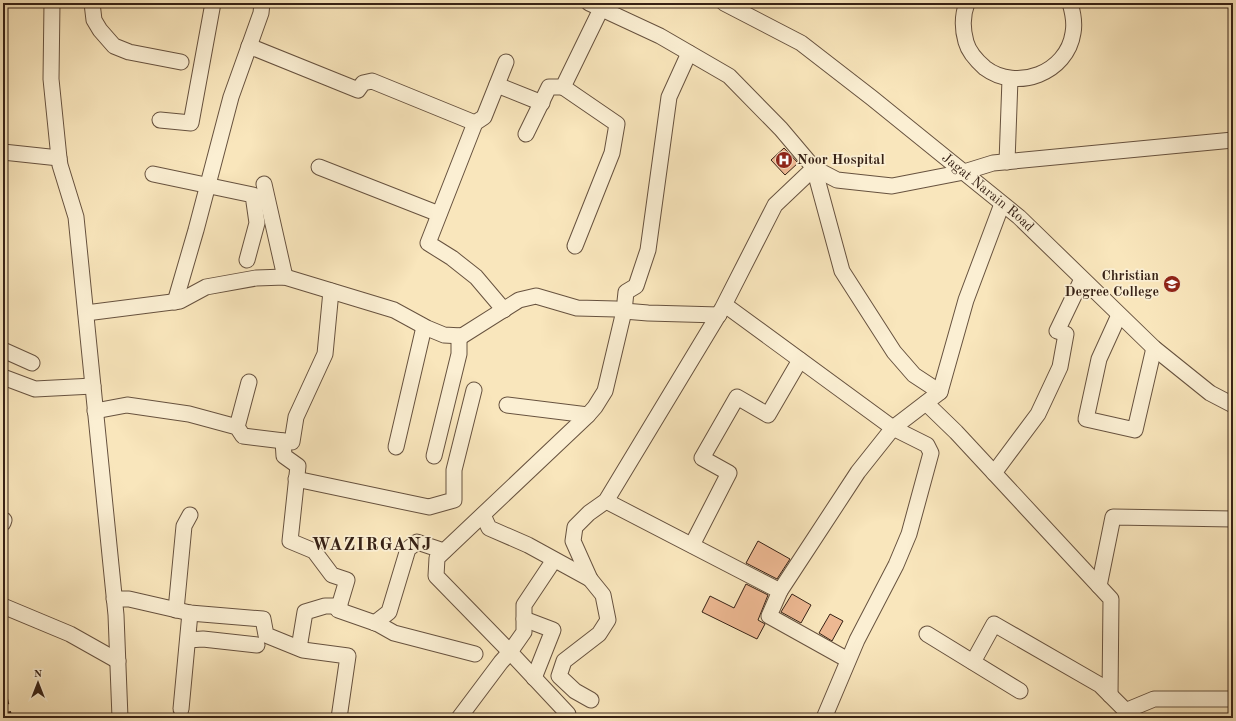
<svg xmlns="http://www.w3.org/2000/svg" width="1236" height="721" font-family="'Old Standard TT',serif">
	<rect width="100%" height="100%" fill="#f9e6bc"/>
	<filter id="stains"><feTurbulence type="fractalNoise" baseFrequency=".005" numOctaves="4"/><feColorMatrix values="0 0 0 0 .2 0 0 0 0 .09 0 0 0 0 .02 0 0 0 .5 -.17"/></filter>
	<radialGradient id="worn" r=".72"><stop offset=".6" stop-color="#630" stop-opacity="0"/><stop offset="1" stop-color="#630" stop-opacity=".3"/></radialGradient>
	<!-- building -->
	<g fill="#edb892" stroke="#362115">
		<polygon points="784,148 798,163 785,175 771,160"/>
		<polygon points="758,541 790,559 777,579 746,563"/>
		<polygon points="746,584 768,595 758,620 765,624 757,639 702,612 710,596 734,608"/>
		<polygon points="792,594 811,605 801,623 781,612"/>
		<polygon points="830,614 843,621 832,641 819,633"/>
	</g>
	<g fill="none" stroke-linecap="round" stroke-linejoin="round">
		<!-- minor casing -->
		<g stroke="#67523f" stroke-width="17">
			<g id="minor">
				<polyline points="52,3 51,79 59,158 60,165 76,217 116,615 120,718"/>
				<polyline points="92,3 94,20 100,30 114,46 129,52 181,62"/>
				<polyline points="589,3 660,36 729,76 781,129 814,168 837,180 892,186 964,172 993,163 1233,140"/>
				<path id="s1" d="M724,3L801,43L872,98L1019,217L1154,348L1210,393L1233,405"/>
				<path d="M967,3C962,16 962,28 966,42C969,53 977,61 985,68C1017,92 1067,73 1073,33C1075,23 1073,13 1070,3"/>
				<polyline points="249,46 358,90 363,83 372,81 475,123"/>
				<polyline points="497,85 542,103"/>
				<polyline points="563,87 617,124 612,153 575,246"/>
				<polyline points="160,120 191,123 213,3"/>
				<polyline points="526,134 549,87 563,87 601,9"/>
				<polyline points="3,152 59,158"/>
				<polyline points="1007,162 1010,79"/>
				<polyline points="319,167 439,214"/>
				<polyline points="153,174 253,195 257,223 247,260"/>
				<polyline points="264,184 285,277"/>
				<polyline points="175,302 196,230 231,97 261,13 262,3"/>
				<polyline points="725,305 893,428 927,445 931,453 909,534 896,565 857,640 824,718"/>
				<polyline points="504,310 476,277 452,258 428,243 475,123 484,117 506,62"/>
				<polyline points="86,313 180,301 206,287 256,278 285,277 394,310 427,328 444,335 462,336 519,300 536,296 577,308 616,309 624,311 648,313 719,315"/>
				<polyline points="1119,315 1099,359 1086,419 1135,430 1154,348"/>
				<polyline points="3,350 32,363"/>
				<polyline points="3,377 35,389 93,386"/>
				<polyline points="926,403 956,432 1111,599 1110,695"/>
				<polyline points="507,405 588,415 595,407 605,391 624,311 626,292 636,286 648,250 669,97 689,53"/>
				<polyline points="95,411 127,405 189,414 237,427 243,436 292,442 296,417 325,354 331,291"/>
				<polyline points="237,427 249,382"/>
				<polyline points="283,441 284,456 298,466 290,541 314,551 332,575 347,580 338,610 378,624 394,633 475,654"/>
				<polyline points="396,447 424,327"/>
				<polyline points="434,456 459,354 459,336"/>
				<polyline points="994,473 1038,414 1060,367 1066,334 1057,331 1082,279"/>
				<polyline points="296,479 429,507 454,500 454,470 474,390"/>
				<polyline points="606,501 780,591"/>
				<polyline points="483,515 489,528 528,545 590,579"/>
				<polyline points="3,523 4,520"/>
				<polyline points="692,545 729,473 702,458 737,397 768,415 800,360"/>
				<polyline points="1099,586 1113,517 1233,519"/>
				<polyline points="114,599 129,599 190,613 263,619 266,635 303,650 348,656 339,718"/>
				<polyline points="3,606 70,634 118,661"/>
				<polyline points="176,610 184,526 190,515"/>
				<polyline points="524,619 553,630 534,678"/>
				<polyline points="375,623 389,612 408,549 417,542 444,551"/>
				<polyline points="927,634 1020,691"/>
				<polyline points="188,640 203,639 257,645"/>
				<polyline points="299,648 305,612 325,606 340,606"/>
				<polyline points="848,660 769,616 780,591 858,472 893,428 940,392 966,300 1002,204"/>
				<polyline points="973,662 994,624 1100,685 1133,718"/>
				<polyline points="591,700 575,691 559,676 564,661 599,634 608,620 603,595 590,579 573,541 575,527 589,513 606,501 722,309 775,205 814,168 842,271 894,352 914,375 940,392"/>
				<polyline points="181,709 190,613"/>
				<polyline points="1125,711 1154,699 1233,699"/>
				<polyline points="568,714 510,652 436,576 437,558 588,415"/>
				<polyline points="459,718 501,662 510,652 524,632 524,605 554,560"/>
			</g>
		</g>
		<!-- minor -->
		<use href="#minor" stroke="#fbefd3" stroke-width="15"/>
		<!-- rail -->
		<g stroke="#362115" stroke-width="3" stroke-dasharray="7 7" stroke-linecap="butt">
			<polyline points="3,684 11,718"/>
			<polyline points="3,715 4,718"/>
		</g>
	</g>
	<!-- icons -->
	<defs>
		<g id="hospital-disc" transform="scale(0.9)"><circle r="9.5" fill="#8f2418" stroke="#fbefd3"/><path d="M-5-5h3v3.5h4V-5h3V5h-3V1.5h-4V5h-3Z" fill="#fff"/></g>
		<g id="university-disc" transform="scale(0.9)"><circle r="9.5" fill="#8f2418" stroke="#fbefd3"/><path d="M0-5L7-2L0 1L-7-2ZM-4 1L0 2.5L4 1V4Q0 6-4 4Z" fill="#fff"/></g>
	</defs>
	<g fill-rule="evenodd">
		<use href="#hospital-disc" x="784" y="160"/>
		<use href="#university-disc" x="1172" y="284"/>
	</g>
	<g text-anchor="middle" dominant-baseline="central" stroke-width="3.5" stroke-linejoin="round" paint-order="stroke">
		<!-- poi labels -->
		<g font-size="14" font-weight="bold" fill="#362115" stroke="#fbefd3" text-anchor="start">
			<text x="797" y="160">Noor Hospital</text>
			<text x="1159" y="276" text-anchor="end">Christian<tspan x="1159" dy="16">Degree College</tspan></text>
		</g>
		<!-- street labels -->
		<g font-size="14" fill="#362115" stroke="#fbefd3">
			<text stroke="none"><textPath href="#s1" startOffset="326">Jagat Narain Road</textPath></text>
		</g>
		<!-- district labels -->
		<g font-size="18" font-weight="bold" letter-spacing="1" fill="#362115" stroke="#fbefd3">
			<text x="372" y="545">WAZIRGANJ</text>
		</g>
	</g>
	<!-- margin -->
	<rect width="1236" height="721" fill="none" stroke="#f9e6bc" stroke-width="16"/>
	<rect x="4" y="4" width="1228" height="713" fill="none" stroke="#362115" stroke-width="2"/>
	<rect x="8" y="8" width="1220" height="705" fill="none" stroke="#362115"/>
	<!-- north arrow -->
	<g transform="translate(38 683)" stroke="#fbefd3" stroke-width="3" paint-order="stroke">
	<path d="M0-3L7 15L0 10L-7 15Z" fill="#362115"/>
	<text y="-6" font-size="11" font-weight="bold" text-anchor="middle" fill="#362115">N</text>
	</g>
	<rect width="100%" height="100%" filter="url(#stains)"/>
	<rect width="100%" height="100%" fill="url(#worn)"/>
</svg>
